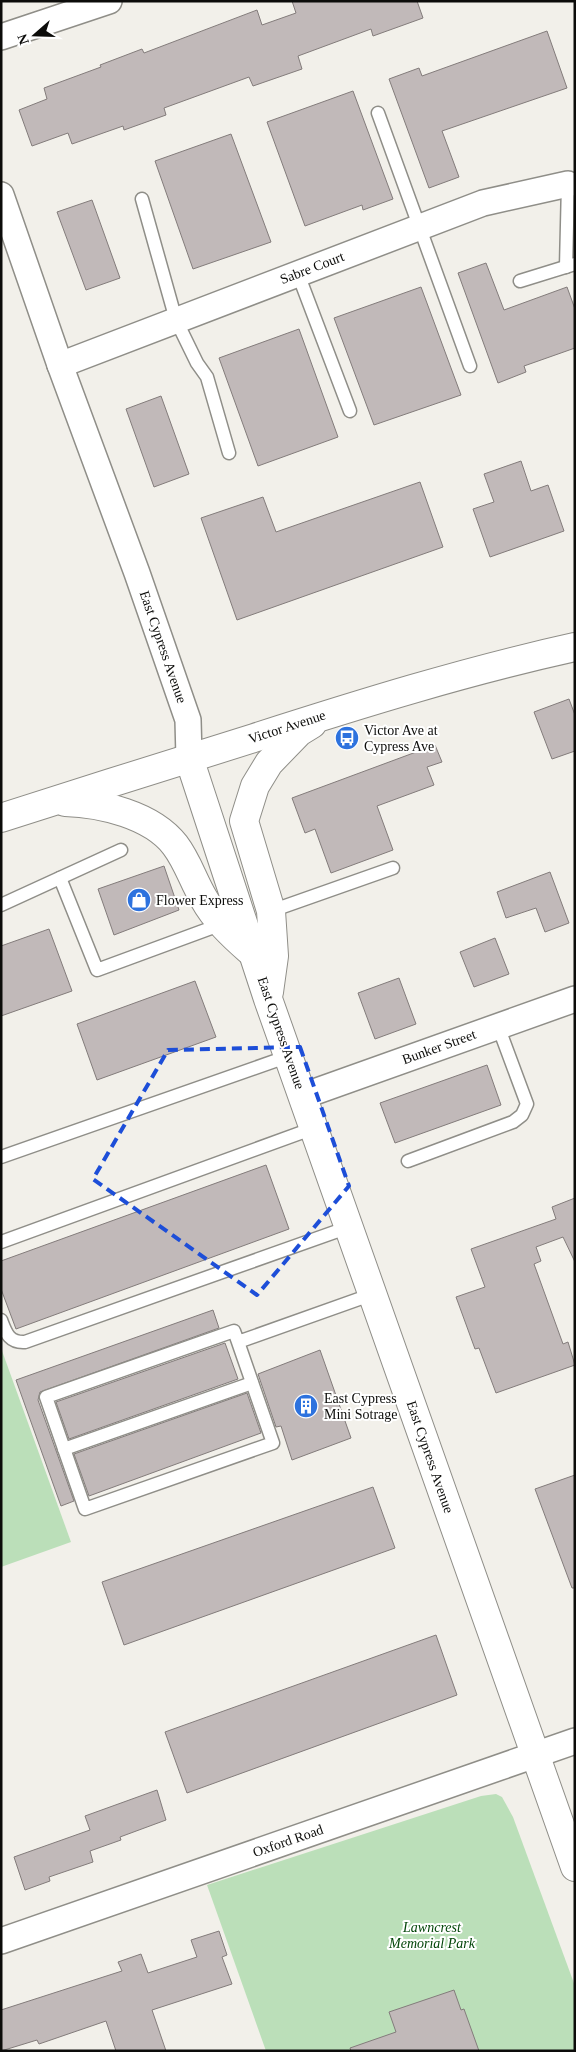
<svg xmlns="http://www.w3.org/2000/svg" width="576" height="2052" font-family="Georgia,serif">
	<rect width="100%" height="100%" fill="#f2f0ea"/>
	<!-- green -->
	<g fill="#bbdfb9">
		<polygon points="1,1348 71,1542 1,1567"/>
		<polygon points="496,1794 502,1797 513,1817 575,1986 575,2051 266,2051 207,1885 481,1796"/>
	</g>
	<!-- building -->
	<g fill="#c1b9b9" stroke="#837c7b">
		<polygon points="292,1 417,1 423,18 373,36 371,29 298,56 302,69 253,86 249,77 164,108 166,115 124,130 123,126 72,144 68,133 32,146 19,110 47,99 44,88 101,67 100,65 142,49 144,53 257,10 262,25 296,13"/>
		<polygon points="547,31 567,88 442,131 459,177 429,188 389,79 419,68 422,76"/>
		<polygon points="353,91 393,199 363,210 362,205 305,226 267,122"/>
		<polygon points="231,134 271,242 193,269 155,161"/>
		<polygon points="92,200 120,278 86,290 57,212"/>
		<polygon points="486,263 504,310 567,287 575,309 575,348 524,366 526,372 498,383 458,273"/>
		<polygon points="421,287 461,395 374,425 334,318"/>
		<polygon points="299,329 338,437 258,466 219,358"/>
		<polygon points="161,396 189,474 154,487 126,409"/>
		<polygon points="521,461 531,491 548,485 564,531 490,557 473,509 494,502 484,474"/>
		<polygon points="420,482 443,547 237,620 201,518 263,497 276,532"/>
		<polygon points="569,699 575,715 575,751 552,759 534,712"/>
		<polygon points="435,745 442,762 427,767 434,785 377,806 393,850 331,873 315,829 305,833 292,798"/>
		<polygon points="164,866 179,910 114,935 98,889"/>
		<polygon points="550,872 569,923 545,932 536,908 506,918 497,892"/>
		<polygon points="49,929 72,991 1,1016 1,946"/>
		<polygon points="495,938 509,974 474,987 460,952"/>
		<polygon points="399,978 416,1024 375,1039 358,993"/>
		<polygon points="195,981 216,1037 97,1080 77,1024"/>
		<polygon points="487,1065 501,1105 395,1143 380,1103"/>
		<polygon points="266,1165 289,1229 16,1329 1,1289 1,1261"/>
		<polygon points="575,1198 575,1262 563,1237 536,1247 541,1261 534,1264 563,1344 568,1342 575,1365 496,1393 479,1348 475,1349 456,1297 485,1287 471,1249 556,1219 552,1207"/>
		<polygon points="213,1310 219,1328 40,1392 38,1400 74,1501 61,1506 16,1380"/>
		<polygon points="225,1343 238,1379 69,1439 56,1402"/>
		<polygon points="320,1350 351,1438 292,1460 281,1426 276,1427 258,1374"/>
		<polygon points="247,1393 261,1433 89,1496 74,1454"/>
		<polygon points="575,1475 575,1588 572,1588 535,1489"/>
		<polygon points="373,1487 395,1548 124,1645 102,1582"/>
		<polygon points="436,1635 457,1695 187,1793 165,1732"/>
		<polygon points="157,1790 166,1820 120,1837 121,1840 90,1851 93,1862 49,1877 50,1881 25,1890 14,1857 90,1830 85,1816"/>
		<polygon points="219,1931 227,1955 222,1957 232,1984 152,2010 166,2051 116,2051 106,2021 39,2044 37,2040 1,2051 1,2010 122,1971 118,1962 141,1954 148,1973 197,1957 191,1940"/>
		<polygon points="454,1990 461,2010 464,2009 479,2051 351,2051 350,2048 396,2032 389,2012"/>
	</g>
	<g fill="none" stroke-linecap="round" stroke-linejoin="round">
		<!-- service casing -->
		<g stroke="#8f8e88" stroke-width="15">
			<g id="service">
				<polyline points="378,113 470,366"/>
				<polyline points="142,199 176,320 197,363 207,377 229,453"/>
				<polyline points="566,267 568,184 570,182"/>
				<polyline points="298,274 350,411"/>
				<polyline points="520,281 575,264"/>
				<polyline points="60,878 97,970 222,924"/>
				<polyline points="1,905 121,850"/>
				<polyline points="271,911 393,868"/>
				<polyline points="1,1157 289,1056"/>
				<polyline points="408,1161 513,1122 522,1115 527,1104 498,1026"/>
				<polyline points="1,1242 314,1128"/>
				<path d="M1,1320C6,1333 9,1343 25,1342L349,1227"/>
				<polyline points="238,1342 234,1331 46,1397 85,1509 273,1443 238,1342 373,1294"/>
				<polyline points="64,1449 252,1383"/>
			</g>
		</g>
		<!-- minor casing -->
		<g stroke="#8f8e88" stroke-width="28">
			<g id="minor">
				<polyline points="1,37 109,1"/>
				<polyline points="1,195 60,365 137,573 188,720 189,758"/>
				<polyline points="60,365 483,203 568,184"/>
				<polyline points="303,1096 575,999"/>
				<polyline points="1,1941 575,1741"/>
			</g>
		</g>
		<!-- secondary casing -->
		<g stroke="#8f8e88" stroke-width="30">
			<g id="secondary">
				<polyline points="189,758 268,999 575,1867"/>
				<path d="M65,802C101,803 152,815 175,845C188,862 193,881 204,899C215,919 232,935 249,950"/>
				<path d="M1,818C85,791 170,764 254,738C360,704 466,671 575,647"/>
				<polyline points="269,992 274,956 271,911 244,821 255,786 269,763 299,732 312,724"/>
			</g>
		</g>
		<!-- service -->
		<use href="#service" stroke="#fff" stroke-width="12"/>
		<!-- minor -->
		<use href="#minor" stroke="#fff" stroke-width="25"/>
		<!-- secondary -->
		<use href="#secondary" stroke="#fff" stroke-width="28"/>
	</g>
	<!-- marked area -->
	<path fill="none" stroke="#1d4ed8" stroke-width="4" stroke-dasharray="10 6" stroke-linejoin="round" d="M300,1047L349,1186L257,1295L93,1179L168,1050Z"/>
	<!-- icons -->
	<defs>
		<g id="bus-disc" transform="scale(1.25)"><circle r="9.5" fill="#2d72de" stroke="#fff"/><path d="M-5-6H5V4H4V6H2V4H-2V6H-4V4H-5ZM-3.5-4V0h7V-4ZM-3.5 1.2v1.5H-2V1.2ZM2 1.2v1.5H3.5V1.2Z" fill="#fff"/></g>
		<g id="shop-disc" transform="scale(1.25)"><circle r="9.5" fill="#2d72de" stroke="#fff"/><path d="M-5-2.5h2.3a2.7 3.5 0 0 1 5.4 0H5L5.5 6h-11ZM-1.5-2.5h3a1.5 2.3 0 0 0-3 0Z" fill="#fff"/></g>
		<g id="building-disc" transform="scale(1.25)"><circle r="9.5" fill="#2d72de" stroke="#fff"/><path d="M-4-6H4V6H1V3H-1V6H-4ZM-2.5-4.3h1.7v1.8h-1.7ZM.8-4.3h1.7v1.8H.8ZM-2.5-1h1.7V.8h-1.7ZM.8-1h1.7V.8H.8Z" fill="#fff"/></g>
	</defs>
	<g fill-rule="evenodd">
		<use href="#bus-disc" x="347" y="738"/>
		<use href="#shop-disc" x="139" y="900"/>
		<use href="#building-disc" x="306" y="1406"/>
	</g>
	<g text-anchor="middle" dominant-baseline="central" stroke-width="4" stroke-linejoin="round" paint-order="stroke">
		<!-- street labels -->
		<g font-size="14" fill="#0c0c0a" stroke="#fff">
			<text transform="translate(312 268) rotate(-21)">Sabre Court</text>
			<text transform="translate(163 647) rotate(71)">East Cypress Avenue</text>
			<text transform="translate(287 727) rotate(-18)">Victor Avenue</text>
			<text transform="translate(281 1033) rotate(71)">East Cypress Avenue</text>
			<text transform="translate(439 1047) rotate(-20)">Bunker Street</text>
			<text transform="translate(430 1457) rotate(71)">East Cypress Avenue</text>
			<text transform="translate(288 1841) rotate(-19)">Oxford Road</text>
		</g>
		<!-- poi labels -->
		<g font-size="14" fill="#0c0c0a" stroke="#fff" text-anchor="start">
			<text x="364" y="730">Victor Ave at<tspan x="364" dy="16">Cypress Ave</tspan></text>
			<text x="156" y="900">Flower Express</text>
			<text x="324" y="1398">East Cypress<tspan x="324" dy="16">Mini Sotrage</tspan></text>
		</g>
		<!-- park labels -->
		<g font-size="14" font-style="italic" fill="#024508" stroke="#fff">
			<text x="432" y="1927">Lawncrest<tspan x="432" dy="16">Memorial Park</tspan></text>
		</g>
	</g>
	<!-- border -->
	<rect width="576" height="2052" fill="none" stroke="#0c0c0a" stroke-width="5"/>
	<!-- north arrow -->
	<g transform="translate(35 35) rotate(250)" stroke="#ffffff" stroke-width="4" paint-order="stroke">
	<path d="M0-4L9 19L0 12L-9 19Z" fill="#0c0c0a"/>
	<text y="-8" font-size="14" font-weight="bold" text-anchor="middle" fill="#0c0c0a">N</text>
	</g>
</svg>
